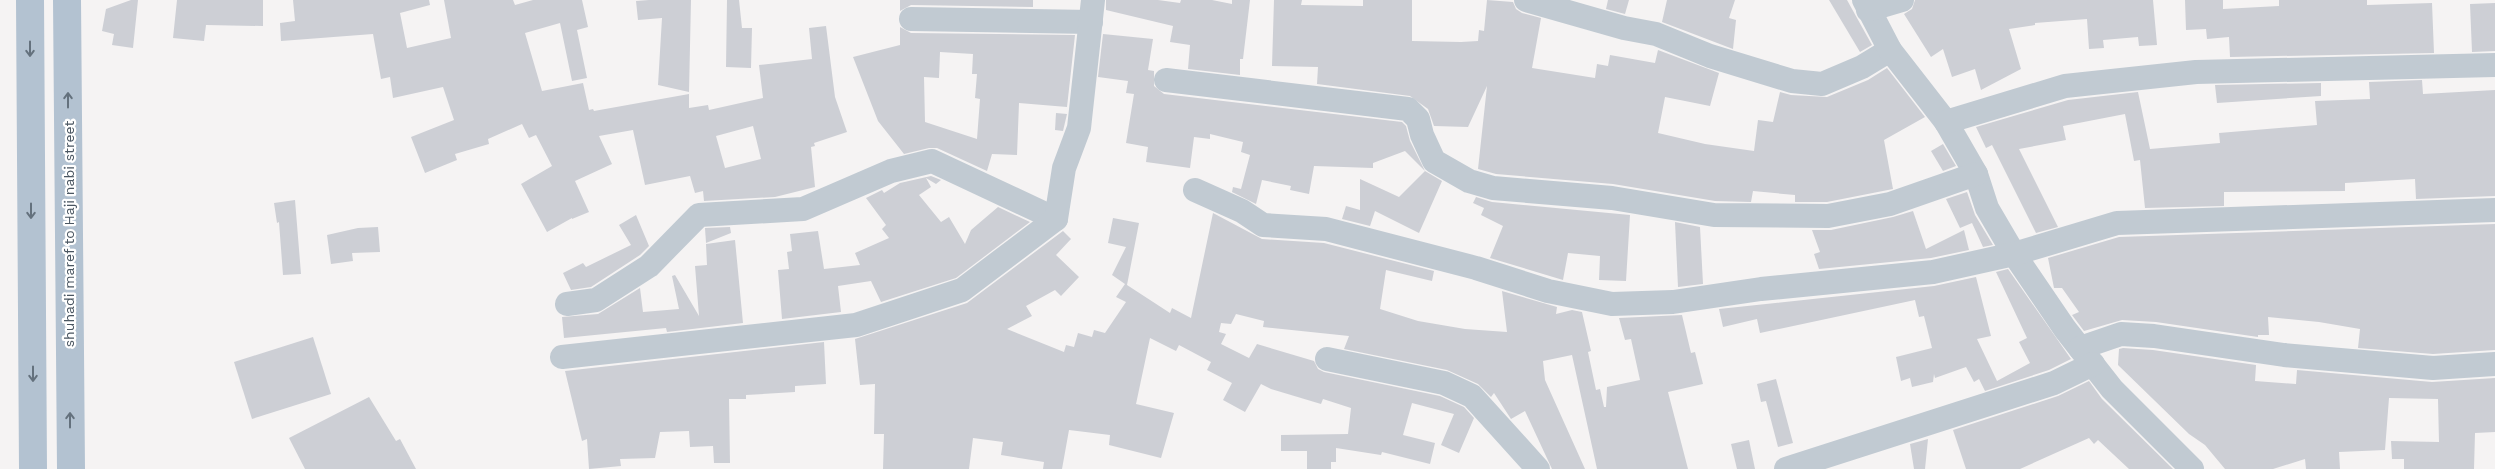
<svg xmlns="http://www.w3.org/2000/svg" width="2495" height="469" font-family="'Work Sans',sans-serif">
	<rect width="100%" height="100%" fill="#f5f3f3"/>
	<!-- building -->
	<g fill="#cdcfd5" fill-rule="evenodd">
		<polygon points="131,0 138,0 133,48 112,45 114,34 102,31 106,9"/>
		<polygon points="177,0 263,0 263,26 206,25 204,41 173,38"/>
		<path d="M293,0H429L430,5L400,13L407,48L451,38L444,0H513L515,5L533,0H582L588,27L577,30L587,78L572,81L560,23L525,33L542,91L583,83L589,110L593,109L594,111L689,94V108L708,105L709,110L763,98L759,65L812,59L809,28L826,26L835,97L847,132L814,143L815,146L811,147L815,187L775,197L704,201L703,191L695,193L690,176L645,185L633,130L599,136L612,164L575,181L589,212L572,219V218L547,232L521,184L552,166L536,135L529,138L522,124L488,139L489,144L455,154L457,160L425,173L411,137L454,120L443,87L393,98L390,77L381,79L373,34L281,41L280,23L295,21ZM753,126L761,159L725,168L716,136Z"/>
		<polygon points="649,0 691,0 689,92 658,85 662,18 638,20 636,1"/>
		<polygon points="727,0 739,0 742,28 752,28 751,68 726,67"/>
		<polygon points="900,0 1033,0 1033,7 911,5 900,11"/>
		<polygon points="1106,0 1158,0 1180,3 1181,0 1212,0 1232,4 1232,0 1250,0 1243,59 1240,59 1240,75 1188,69 1190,45 1170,42 1173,26 1106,10"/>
		<polygon points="1274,0 1302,0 1301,5 1363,6 1363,0 1412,0 1412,41 1461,42 1478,41 1479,30 1484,31 1487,0 1513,2 1516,9 1522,13 1541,18 1532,68 1595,78 1597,64 1608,66 1610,55 1655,63 1658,50 1719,73 1710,106 1665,97 1658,133 1705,144 1754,151 1758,120 1773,122 1780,92 1791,95 1827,97 1868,80 1887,68 1925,117 1884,140 1893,189 1827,202 1795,202 1795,195 1753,191 1751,202 1715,201 1613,184 1496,174 1478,169 1487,86 1468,127 1434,126 1428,109 1410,96 1317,84 1318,67 1272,66"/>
		<polygon points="1608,0 1629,0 1625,14 1606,9"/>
		<polygon points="1667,0 1735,0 1729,18 1736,20 1733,49 1662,22"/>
		<polygon points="1829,0 1847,0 1872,45 1860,52"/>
		<polygon points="1915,0 2153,0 2157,45 2139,46 2138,37 2103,40 2104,48 2089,49 2087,19 2035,23 2035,25 2009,29 2021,69 1981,90 1975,69 1952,77 1943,49 1931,57 1904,14 1912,9"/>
		<polygon points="2185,0 2223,0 2223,9 2279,6 2279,0 2367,0 2367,5 2432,3 2434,53 2230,57 2229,37 2207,39 2206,29 2186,30"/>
		<polygon points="2495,3 2495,51 2472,52 2470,4"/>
		<path d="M900,27L911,33L1075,35L1067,107L1019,103L1017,155L992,154L987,171L937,148H929L904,154L878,121L853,57L900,45ZM940,52L973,54L972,74H977L975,98L980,99L977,139L925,122L924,77L939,78Z"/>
		<polygon points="1103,34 1153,39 1148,70 1154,71 1154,86 1164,94 1402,122 1406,126 1410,141 1425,171 1405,151 1373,163 1373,168 1314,166 1309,194 1290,190 1291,186 1262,180 1256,204 1232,192 1233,187 1241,189 1250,155 1241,152 1243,142 1210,134 1210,139 1194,137 1190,168 1146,162 1148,147 1126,143 1134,94 1126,93 1128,81 1098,77"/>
		<polygon points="2422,80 2423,94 2495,90 2495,196 2416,199 2415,179 2345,183 2345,191 2224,192 2224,206 2145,208 2140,160 2134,161 2125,114 2063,126 2066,140 2019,149 2058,227 2036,233 1992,145 1986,148 1976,127 2068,100 2138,92 2150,149 2220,143 2219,133 2317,125 2315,101 2370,99 2369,82"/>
		<polygon points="2321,83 2321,96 2217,103 2215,85"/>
		<polygon points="1056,113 1067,114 1063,131 1055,130"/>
		<polygon points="1943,144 1956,166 1943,171 1931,151"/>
		<polygon points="1425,171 1442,181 1419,233 1375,211 1370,226 1342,219 1346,206 1360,210 1360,179 1399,197"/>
		<polygon points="931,176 941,180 936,184 926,178 931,187 919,195 941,222 949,217 965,244 971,230 998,207 1030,222 956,278 881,302 871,281 838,286 841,312 782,319 778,270 789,269 787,252 792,251 790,234 818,231 824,269 860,265 855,253 889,238 882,229 886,225 866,198 882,190 884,193 900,183"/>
		<polygon points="1967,192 1975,215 1993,245 1983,247 1972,223 1960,228 1946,199"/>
		<polygon points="1476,197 1492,202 1630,215 1626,281 1599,280 1600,256 1568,253 1563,280 1490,258 1503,226 1481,215 1484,208 1473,203"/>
		<polygon points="295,200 301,274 283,275 279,222 277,223 274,203"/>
		<polygon points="1913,211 1926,249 1964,230 1969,250 1931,258 1819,269 1814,254 1820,252 1812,230 1831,230 1893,217"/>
		<polygon points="1213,213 1262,239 1324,243 1434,271 1432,281 1386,270 1380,309 1418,321 1465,329 1507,332 1502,291 1557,307 1556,314 1572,310 1582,312 1591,351 1588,352 1596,390 1600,389 1604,407 1606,407 1607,387 1640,380 1631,339 1625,340 1619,318 1682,315 1691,353 1695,352 1703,384 1668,392 1688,469 1597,469 1572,355 1543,361 1545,380 1585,469 1552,469 1525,411 1511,419 1494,393 1491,397 1478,384 1447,370 1344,349 1349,336 1263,327 1264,321 1236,314 1231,324 1221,323 1219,332 1226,334 1221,344 1249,358 1257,344 1314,361 1318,369 1324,372 1440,396 1464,407 1474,418 1459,453 1441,445 1454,414 1412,403 1403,435 1435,443 1430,464 1382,452 1381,455 1336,448 1336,462 1331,462 1331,469 1307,469 1307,451 1281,451 1281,435 1348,434 1351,408 1323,399 1321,404 1271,389 1261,384 1245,412 1223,400 1232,383 1207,370 1211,362 1179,345 1176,351 1150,338 1136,404 1174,413 1161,458 1109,445 1110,435 1069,430 1062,469 1043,469 1044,462 1001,455 1003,442 973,438 969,469 883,469 884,434 874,434 875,384 860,385 855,339 967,303 1063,231 1071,239 1056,255 1079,277 1061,296 1055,290 1026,306 1032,316 1007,329 1064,352 1066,345 1074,347 1078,333 1092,337 1094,330 1105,333 1126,302 1116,297 1125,284 1112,275 1126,247 1108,243 1113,218 1139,223 1127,285 1170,313 1172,308 1191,318"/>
		<polygon points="636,215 649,246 640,255 591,287 571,290 563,273 583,263 586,267 631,245 619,225"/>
		<polygon points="1675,222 1700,227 1703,284 1678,287"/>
		<polygon points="2495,224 2495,350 2433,354 2358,348 2360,329 2319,322 2268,317 2269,335 2258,335 2258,337 2156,322 2122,320 2084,331 2072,315 2079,312 2062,288 2054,288 2048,258 2119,237"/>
		<polygon points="378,227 380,252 352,253 353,261 331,264 327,235 358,228"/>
		<polygon points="730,227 731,233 706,243 705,228"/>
		<polygon points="735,240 743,323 667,332 666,328 564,338 562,317 598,314 640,288 643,312 679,309 672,276 675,275 699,316 695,266 707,265 706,244"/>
		<polygon points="2008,269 2071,359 2049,370 1985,391 1979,379 1974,382 1966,367 1935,378 1934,374 1933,382 1912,387 1910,378 1901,381 1896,357 1932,348 1924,316 1919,317 1915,300 1760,333 1757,319 1723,327 1719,309 1934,286 1976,277 1991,336 1977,339 1997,381 2030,363 2019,342 2027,338 1996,272"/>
		<polygon points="313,337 331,394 252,419 234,362"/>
		<polygon points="824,342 826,384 795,386 795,392 746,395 746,399 729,399 730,463 714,463 713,446 690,447 689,431 660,432 655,458 620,459 621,466 589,469 587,439 582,441 565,371"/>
		<polygon points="2123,348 2153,350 2256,365 2255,381 2296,384 2297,370 2432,382 2495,378 2495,432 2475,433 2474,469 2404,469 2404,459 2392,459 2391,441 2439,442 2438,399 2389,398 2385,450 2339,452 2340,469 2306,469 2305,459 2273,469 2225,469 2205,445 2189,434 2118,365 2119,349"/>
		<polygon points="1776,379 1793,443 1778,447 1766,401 1761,402 1757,384"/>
		<polygon points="2089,381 2102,399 2173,469 2129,469 2098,440 2094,444 2089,438 2020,469 1966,469 1953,430 2058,396"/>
		<polygon points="369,397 396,441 400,439 416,469 305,469 289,438"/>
		<polygon points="1928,439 1925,469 1914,469 1910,444"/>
		<polygon points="1749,440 1755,469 1737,469 1731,444"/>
	</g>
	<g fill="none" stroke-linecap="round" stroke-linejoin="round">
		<!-- minor -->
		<g stroke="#c1cad2" stroke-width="24">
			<polyline points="1526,0 1624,28 1656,34 1710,56 1792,81 1822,84 1862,67 1890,50"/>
			<polyline points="1864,0 1890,50 1946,122 1976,174 1987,208 2014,254 2065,329 2112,389 2192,469"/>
			<polyline points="1868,10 1902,0"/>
			<polyline points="911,19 1091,22"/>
			<polyline points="1166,80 1408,109 1418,119 1422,135 1434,161 1469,181 1493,188 1612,198 1714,215 1828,216 1890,204 1976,174"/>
			<polyline points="1946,122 2065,86 2196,72 2495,65"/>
			<polyline points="1195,190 1242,211 1263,225 1326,229 1476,268 1548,291 1612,304 1673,302 1761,289 1933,272 2014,254 2117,223 2495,210"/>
			<polyline points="567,304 596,300 649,266 699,215 803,209 891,171 932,161 1056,219"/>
			<polyline points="2080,348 2121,334 2154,336 2284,355 2433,368 2495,364"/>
			<polyline points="562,357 856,325 962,290 1056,219 1064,168 1079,128 1093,0"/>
			<polyline points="1327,359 1444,383 1472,396 1538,469"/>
			<polyline points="1786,469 2054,383 2093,364"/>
		</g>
		<!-- major -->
		<g stroke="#b3c2d1" stroke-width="28">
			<polyline points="30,0 33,469"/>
			<polyline points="67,0 71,469"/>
		</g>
	</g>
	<!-- one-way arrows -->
	<defs><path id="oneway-shaft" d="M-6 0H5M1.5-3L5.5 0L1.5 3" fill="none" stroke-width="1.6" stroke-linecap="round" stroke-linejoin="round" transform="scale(1.25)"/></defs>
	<g stroke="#64717d">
		<use href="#oneway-shaft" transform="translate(30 49) rotate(90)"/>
		<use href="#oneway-shaft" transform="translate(68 100) rotate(-90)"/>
		<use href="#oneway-shaft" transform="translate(31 211) rotate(90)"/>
		<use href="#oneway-shaft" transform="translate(33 374) rotate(90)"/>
		<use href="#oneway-shaft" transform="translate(70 420) rotate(-90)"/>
	</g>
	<g text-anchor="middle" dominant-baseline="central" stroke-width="4.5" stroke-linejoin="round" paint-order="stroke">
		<!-- street labels -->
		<g font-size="14" fill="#4a5661" stroke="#fff">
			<text transform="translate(69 234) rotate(-90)">shuhadi maref to Haji nabi street</text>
		</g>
	</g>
</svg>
